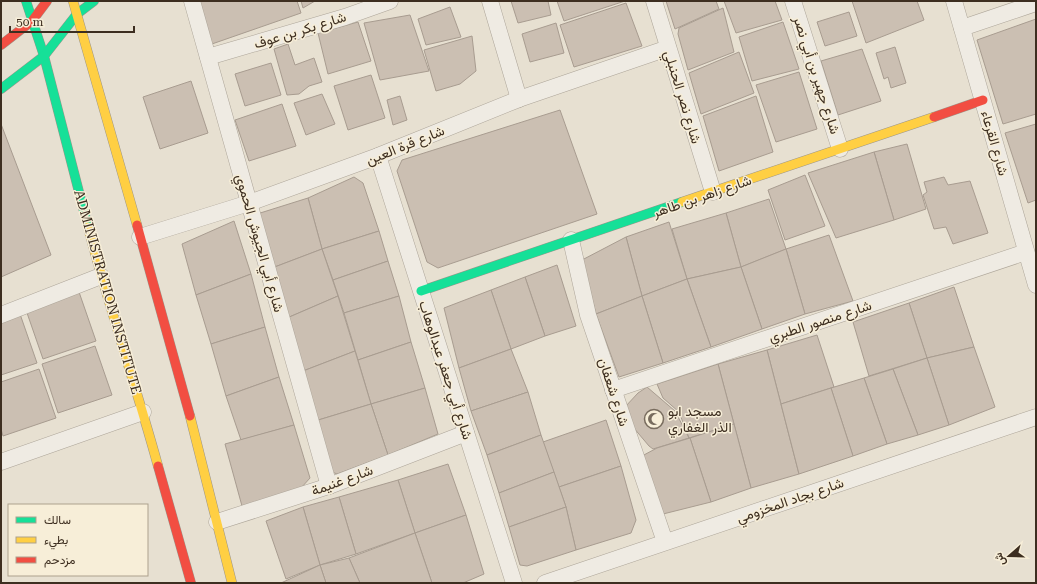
<svg xmlns="http://www.w3.org/2000/svg" width="1037" height="584" font-family="'Roboto Serif',Vazirmatn,serif">
	<rect width="100%" height="100%" fill="#e7e0d1"/>
	<!-- building -->
	<g fill="#cbbfb2" stroke="#a89c90">
		<polygon points="194,1 297,1 301,13 209,45"/>
		<polygon points="301,1 315,1 303,8"/>
		<polygon points="511,1 548,1 551,15 518,23"/>
		<polygon points="557,1 625,1 564,21"/>
		<polygon points="666,1 716,1 719,9 675,29"/>
		<polygon points="724,1 775,1 782,20 736,33"/>
		<polygon points="852,1 917,1 924,20 866,43"/>
		<polygon points="626,3 642,46 574,67 560,25"/>
		<polygon points="450,7 461,37 426,45 418,19"/>
		<polygon points="723,8 734,52 688,70 678,34 679,28"/>
		<polygon points="849,12 857,36 825,46 817,22"/>
		<polygon points="410,15 429,71 380,80 364,23"/>
		<polygon points="1036,19 1036,114 1003,124 977,40"/>
		<polygon points="358,22 371,61 328,74 318,33"/>
		<polygon points="783,22 799,69 752,81 739,37"/>
		<polygon points="556,23 564,53 530,62 522,34"/>
		<polygon points="472,36 476,71 460,84 436,91 424,50"/>
		<polygon points="288,44 295,65 314,58 322,82 309,86 299,94 287,95 274,49"/>
		<polygon points="895,47 906,83 891,88 888,77 884,79 876,53"/>
		<polygon points="862,49 881,101 838,115 821,61"/>
		<polygon points="739,52 754,93 701,114 689,73"/>
		<polygon points="271,63 281,95 245,106 235,74"/>
		<polygon points="799,72 817,129 776,142 756,85"/>
		<polygon points="371,75 385,118 348,130 334,86"/>
		<polygon points="191,81 208,133 160,149 143,97"/>
		<polygon points="322,94 335,124 306,135 294,103"/>
		<polygon points="400,96 407,120 393,125 387,100"/>
		<polygon points="756,96 773,152 719,171 703,116"/>
		<polygon points="282,104 296,146 249,161 235,120"/>
		<polygon points="560,110 597,214 438,268 427,262 397,171 402,160"/>
		<polygon points="1,124 51,255 1,277"/>
		<polygon points="1036,124 1036,200 1028,203 1005,133"/>
		<polygon points="907,144 926,209 894,220 874,152"/>
		<polygon points="874,152 894,220 836,238 808,173"/>
		<polygon points="805,175 825,226 785,240 768,190"/>
		<polygon points="354,177 363,183 379,231 322,249 308,198"/>
		<polygon points="944,177 948,185 970,181 988,233 953,244 946,227 934,229 923,195 927,192 924,182"/>
		<polygon points="308,198 322,249 272,268 257,214"/>
		<polygon points="769,199 786,249 741,267 726,213"/>
		<polygon points="726,213 741,267 687,279 672,229"/>
		<polygon points="234,221 251,274 196,295 182,244"/>
		<polygon points="669,222 687,279 642,296 626,237"/>
		<polygon points="379,231 388,261 333,280 322,249"/>
		<polygon points="829,235 853,301 805,314 786,249"/>
		<polygon points="626,237 642,296 596,314 582,260"/>
		<polygon points="322,249 338,296 287,318 272,268"/>
		<polygon points="786,249 805,314 762,329 741,267"/>
		<polygon points="388,261 399,296 344,313 333,280"/>
		<polygon points="557,265 576,326 545,336 525,277"/>
		<polygon points="741,267 762,329 711,347 687,279"/>
		<polygon points="251,274 265,327 211,344 196,295"/>
		<polygon points="525,277 545,336 511,349 491,290"/>
		<polygon points="687,279 711,347 663,363 642,296"/>
		<polygon points="954,287 974,347 927,358 909,303"/>
		<polygon points="491,290 511,349 459,368 444,308"/>
		<polygon points="79,292 96,341 43,359 26,310"/>
		<polygon points="338,296 355,351 303,371 287,318"/>
		<polygon points="399,296 411,342 358,360 344,313"/>
		<polygon points="642,296 663,363 619,377 596,314"/>
		<polygon points="909,303 927,358 869,376 853,322"/>
		<polygon points="20,314 37,363 1,375 1,320"/>
		<polygon points="265,327 279,377 226,396 211,344"/>
		<polygon points="817,335 834,387 781,404 767,350"/>
		<polygon points="411,342 425,388 371,404 358,360"/>
		<polygon points="95,346 112,395 58,413 42,364"/>
		<polygon points="974,347 995,407 949,425 927,358"/>
		<polygon points="511,349 528,392 471,411 459,368"/>
		<polygon points="767,350 799,474 751,488 718,364"/>
		<polygon points="355,351 371,404 315,421 303,371"/>
		<polygon points="927,358 949,425 918,435 893,369"/>
		<polygon points="718,364 734,424 689,438 679,412 663,398 657,384"/>
		<polygon points="39,369 56,418 3,436 1,429 1,382"/>
		<polygon points="893,369 918,435 887,444 864,378"/>
		<polygon points="279,377 294,425 241,440 226,396"/>
		<polygon points="864,378 887,444 853,456 831,388"/>
		<polygon points="647,387 675,411 689,438 653,449 649,446 633,427 625,407 638,393"/>
		<polygon points="425,388 438,434 388,455 371,404"/>
		<polygon points="831,388 853,456 799,474 781,404"/>
		<polygon points="528,392 541,435 487,455 471,411"/>
		<polygon points="371,404 388,455 337,474 330,471 315,421"/>
		<polygon points="606,420 621,466 559,487 543,442"/>
		<polygon points="734,424 751,488 711,502 690,438"/>
		<polygon points="294,425 310,478 301,488 242,506 225,444"/>
		<polygon points="541,435 554,472 499,493 487,455"/>
		<polygon points="690,438 711,502 663,514 642,456 657,448"/>
		<polygon points="448,464 466,515 415,533 398,480"/>
		<polygon points="621,466 636,520 631,533 576,550 566,507 559,487"/>
		<polygon points="554,472 566,507 509,527 499,493"/>
		<polygon points="398,480 415,533 356,554 339,497"/>
		<polygon points="339,497 356,554 320,565 303,507"/>
		<polygon points="303,507 320,565 286,579 266,521"/>
		<polygon points="566,507 576,550 527,566 520,565 509,527"/>
		<polygon points="466,515 484,574 463,583 432,583 415,533"/>
		<polygon points="415,533 432,583 360,583 349,558"/>
		<polygon points="349,558 360,583 326,583 320,565"/>
		<polygon points="320,565 326,583 281,583"/>
	</g>
	<g fill="none" stroke-linecap="round" stroke-linejoin="round">
		<!-- street casing -->
		<g stroke="#ada599" stroke-width="17">
			<g id="street">
				<polyline points="192,1 329,486"/>
				<polyline points="490,1 519,99"/>
				<polyline points="654,1 713,192"/>
				<polyline points="793,1 840,149"/>
				<polyline points="954,1 1036,285"/>
				<polyline points="962,28 1036,3"/>
				<polyline points="208,57 345,17 390,1"/>
				<polyline points="378,156 514,583"/>
				<polyline points="140,237 249,203 378,156 519,99 668,48"/>
				<polyline points="571,240 588,315 665,542"/>
				<polyline points="1,315 101,276"/>
				<polyline points="613,390 1026,252"/>
				<polyline points="1,462 143,412"/>
				<polyline points="217,522 329,486 466,433"/>
				<polyline points="545,583 1036,417"/>
			</g>
		</g>
		<!-- fast casing -->
		<g stroke="#9c958a" stroke-width="10">
			<g id="fast">
				<polyline points="26,1 44,56 88,227"/>
				<polyline points="1,89 44,56 77,14 94,1"/>
				<polyline points="421,291 682,202"/>
			</g>
		</g>
		<!-- slow casing -->
		<g stroke="#9c958a" stroke-width="10">
			<g id="slow">
				<polyline points="73,1 137,225"/>
				<polyline points="682,202 934,117"/>
				<path d="M88,227C109,307 136,386 158,466"/>
				<polyline points="190,416 232,583"/>
			</g>
		</g>
		<!-- jam casing -->
		<g stroke="#9c958a" stroke-width="10">
			<g id="jam">
				<polyline points="1,45 32,21 47,1"/>
				<polyline points="934,117 983,100"/>
				<polyline points="137,225 190,416"/>
				<polyline points="158,466 191,583"/>
			</g>
		</g>
		<!-- street -->
		<use href="#street" stroke="#efebe3" stroke-width="16"/>
		<!-- fast -->
		<use href="#fast" stroke="#16e098" stroke-width="9"/>
		<!-- slow -->
		<use href="#slow" stroke="#ffcf43" stroke-width="9"/>
		<!-- jam -->
		<use href="#jam" stroke="#f24e42" stroke-width="9"/>
	</g>
	<!-- icons -->
	<defs>
		<g id="mosque-ring" transform="scale(1)"><circle r="9.5" fill="#f7eed8" stroke="#786c5e" stroke-width="1.5"/><path d="M3.5-4.9A6 6 0 1 0 3.5 4.9A5 5 0 1 1 3.5-4.9Z" fill="#786c5e"/></g>
	</defs>
	<g fill-rule="evenodd">
		<use href="#mosque-ring" x="654" y="419"/>
	</g>
	<g text-anchor="middle" dominant-baseline="central" stroke-width="3" stroke-linejoin="round" paint-order="stroke">
		<!-- street labels -->
		<g font-size="14" fill="#3d2e20" stroke="#f7eed8">
			<text transform="translate(300 30) rotate(-17)">شارع بكر بن عوف</text>
			<text transform="translate(817 75) rotate(72)">شارع جهير بن أبي نصر</text>
			<text transform="translate(683 97) rotate(73)">شارع نصر الحنبلي</text>
			<text transform="translate(995 143) rotate(74)">شارع القرعاء</text>
			<text transform="translate(405 145) rotate(-22)">شارع قرة العين</text>
			<text transform="translate(702 196) rotate(-19)">شارع زاهر بن طاهر</text>
			<text transform="translate(260 243) rotate(74)">شارع أبي الجيوش الحموي</text>
			<text transform="translate(108 292) rotate(74)">ADMINISTRATION INSTITUTE</text>
			<text transform="translate(820 321) rotate(-18)">شارع منصور الطبري</text>
			<text transform="translate(446 370) rotate(72)">شارع أبي جعفر عبدالوهاب</text>
			<text transform="translate(614 392) rotate(72)">شارع شعفان</text>
			<text transform="translate(342 480) rotate(-20)">شارع غنيمة</text>
			<text transform="translate(790 500) rotate(-19)">شارع بجاد المخزومي</text>
		</g>
		<!-- poi labels -->
		<g font-size="14" fill="#3d2e20" stroke="#f7eed8" text-anchor="start">
			<text x="668" y="411">مسجد ابو<tspan x="668" dy="16">الذر الغفاري</tspan></text>
		</g>
	</g>
	<!-- border -->
	<rect width="1037" height="584" fill="none" stroke="#3d2e20" stroke-width="4"/>
	<!-- legend -->
	<rect x="8" y="504" width="140" height="72" fill="#f7eed8" stroke="#ada18e"/>
	<rect x="16" y="517" width="20" height="6" fill="#16e098" stroke="#ada18e"/>
	<text x="44" y="524" font-size="12" fill="#3d2e20">سالك</text>
	<rect x="16" y="537" width="20" height="6" fill="#ffcf43" stroke="#ada18e"/>
	<text x="44" y="544" font-size="12" fill="#3d2e20">بطيء</text>
	<rect x="16" y="557" width="20" height="6" fill="#f24e42" stroke="#ada18e"/>
	<text x="44" y="564" font-size="12" fill="#3d2e20">مزدحم</text>
	<!-- north arrow -->
	<g transform="translate(1009 556) rotate(250)" stroke="#f7eed8" stroke-width="3" paint-order="stroke">
	<path d="M0-3L7 15L0 10L-7 15Z" fill="#3d2e20"/>
	<text y="-6" font-size="11" font-weight="bold" text-anchor="middle" fill="#3d2e20">ش</text>
	</g>
	<!-- scale -->
	<path d="M10 26v6h124v-6" fill="none" stroke="#3d2e20" stroke-width="2"/>
	<text x="16" y="26" font-size="12" fill="#3d2e20" stroke="#f7eed8" stroke-width="3" paint-order="stroke">50 m</text>
</svg>
